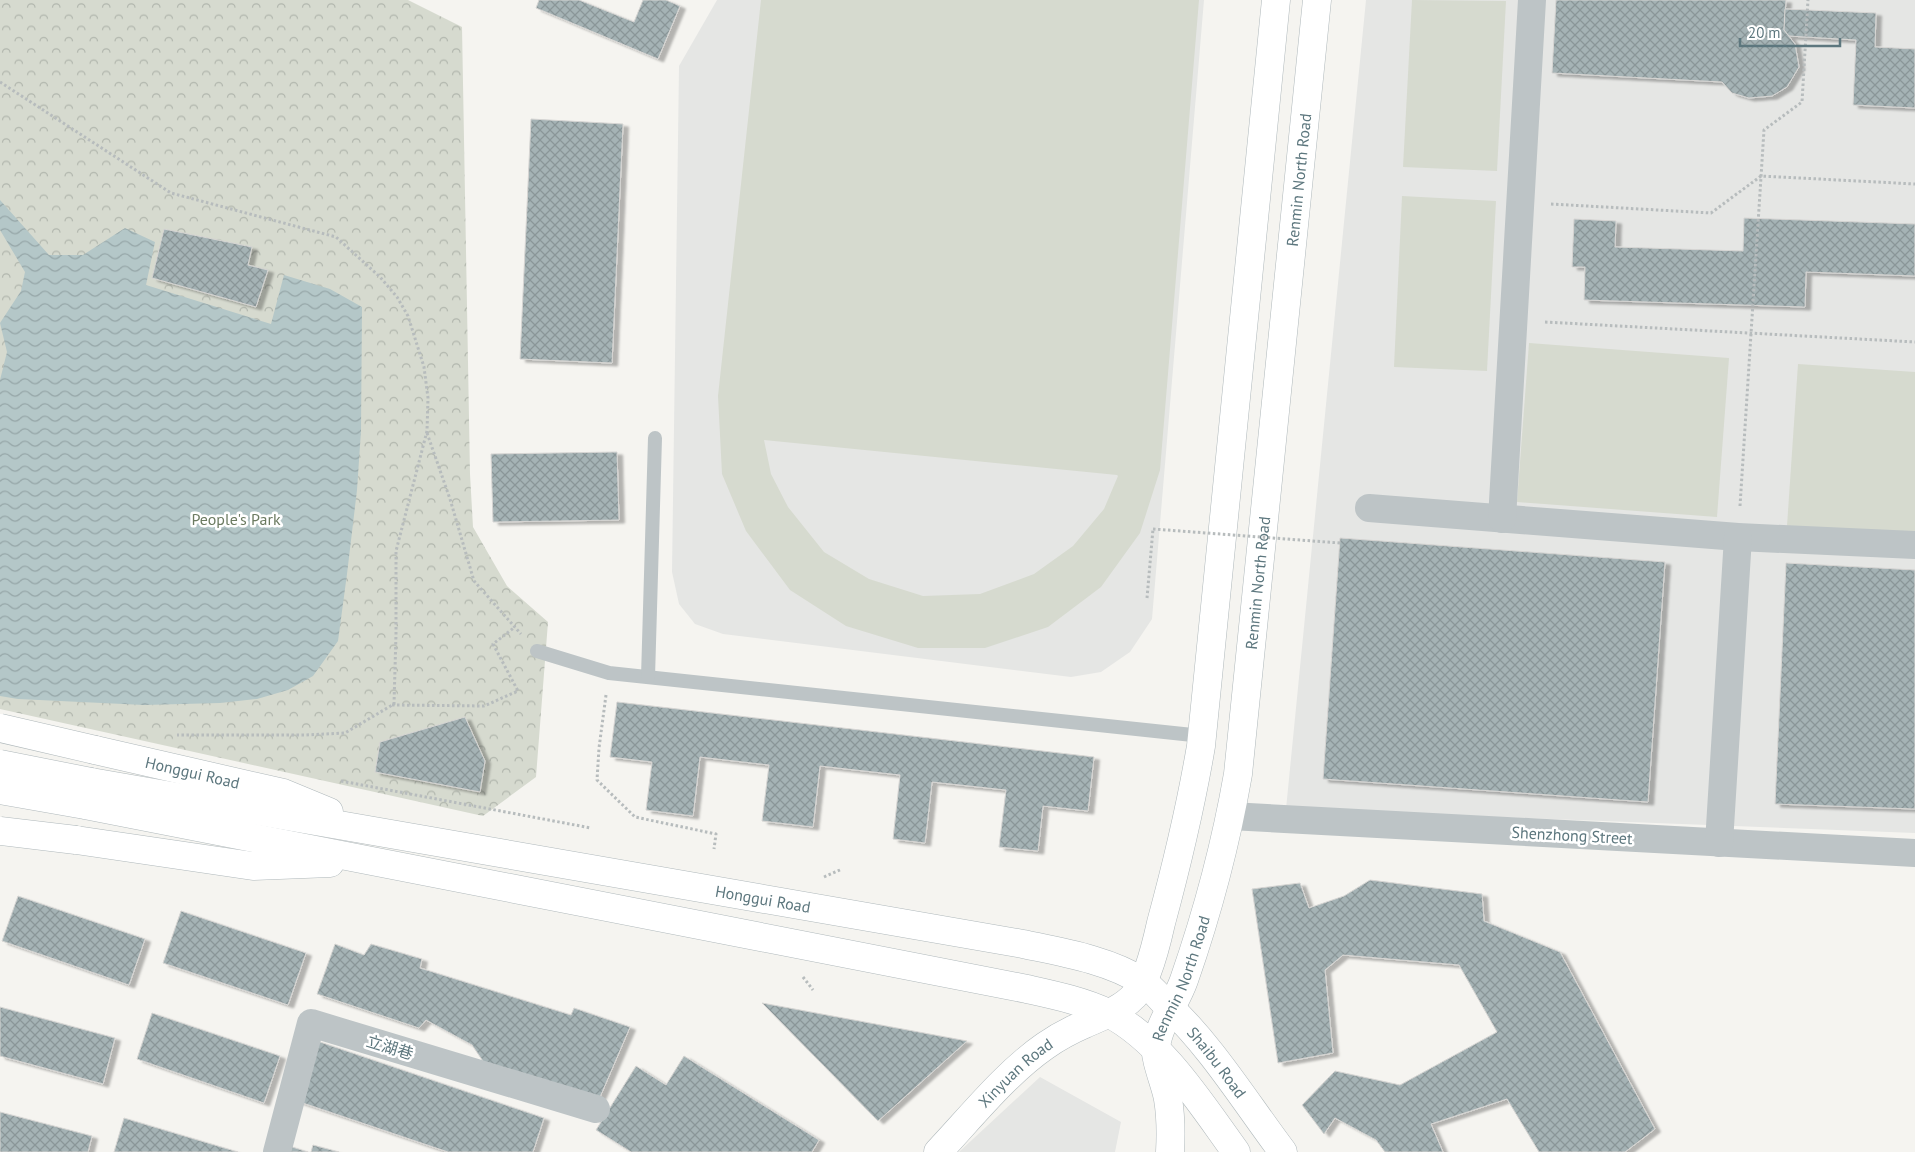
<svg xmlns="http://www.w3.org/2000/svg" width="1915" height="1152" font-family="'PT Sans','Noto Sans SC',sans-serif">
	<defs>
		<pattern id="park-crowns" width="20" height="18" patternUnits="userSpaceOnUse" patternTransform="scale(1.25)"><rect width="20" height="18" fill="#d6dacf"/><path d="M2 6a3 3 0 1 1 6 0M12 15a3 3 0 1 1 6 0" fill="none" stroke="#b1b6ad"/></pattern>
		<pattern id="water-waves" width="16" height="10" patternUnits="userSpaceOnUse" patternTransform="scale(1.25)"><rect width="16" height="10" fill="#b4c7c8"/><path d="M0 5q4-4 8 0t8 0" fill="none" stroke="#96a6a8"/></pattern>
		<pattern id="building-cross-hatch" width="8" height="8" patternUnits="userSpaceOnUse" patternTransform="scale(1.25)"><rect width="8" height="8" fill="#a5b3b5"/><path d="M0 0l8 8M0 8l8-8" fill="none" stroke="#8a9698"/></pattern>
		<filter id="shadow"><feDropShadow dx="5.5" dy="3" stdDeviation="1" flood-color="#0004"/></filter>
	</defs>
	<rect width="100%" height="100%" fill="#f5f4f0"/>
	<!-- built -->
	<g fill="#e5e6e4">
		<polygon points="717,0 1204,0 1152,619 1130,652 1101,672 1071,677 723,634 695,624 679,604 672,572 679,66"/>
		<polygon points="1366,0 1915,0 1915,833 1286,809"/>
		<polygon points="1040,1077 1121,1122 1115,1152 959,1152"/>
	</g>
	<!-- grass -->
	<g fill="#d6dacf" fill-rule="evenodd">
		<path d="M761,0H1199L1160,470L1140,533L1101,587L1048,627L985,648H918L846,626L790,590L746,531L722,474L718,396ZM764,440L1117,475L1118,476L1104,509L1073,546L1034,574L980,594L923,596L869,579L824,552L788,507L771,474Z"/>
		<polygon points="1412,0 1506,1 1497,171 1403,167"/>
		<polygon points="1402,196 1496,201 1487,371 1394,367"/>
		<polygon points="1529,343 1729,358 1717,517 1517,502"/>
		<polygon points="1798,364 1915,372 1915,533 1787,526"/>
	</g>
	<!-- park -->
	<polygon fill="url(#park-crowns)" points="0,0 408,0 462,27 470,474 473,527 507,586 548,622 536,777 483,816 0,709"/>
	<!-- water -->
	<polygon fill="url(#water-waves)" points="0,200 49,255 83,255 125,228 155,242 146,285 271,324 284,275 330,289 362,307 361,431 357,490 347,574 338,641 313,676 288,690 257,699 220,703 144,705 18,699 0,696 0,380 7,352 0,323 21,291 25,272 0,230"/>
	<!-- building -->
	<g fill="url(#building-cross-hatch)" stroke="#d6d5d3" filter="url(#shadow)">
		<polygon points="539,0 579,0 634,22 643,0 666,0 680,6 658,59 536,8"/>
		<polygon points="1556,0 1786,0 1784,30 1795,44 1799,67 1787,87 1772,96 1749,98 1732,93 1722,82 1552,73"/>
		<polygon points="1785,9 1876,13 1875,47 1915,49 1915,108 1853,105 1856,40 1789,36 1784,30"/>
		<polygon points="531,119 623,124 612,363 520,359"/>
		<polygon points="1744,218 1915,224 1915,276 1806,272 1805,307 1584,300 1585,267 1572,267 1574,219 1616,221 1615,247 1743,251"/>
		<polygon points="164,229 252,247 248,265 268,270 256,307 152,278"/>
		<polygon points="617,452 619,520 493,522 491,454"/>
		<polygon points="1340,538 1665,562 1648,802 1323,779"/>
		<polygon points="1786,563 1915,570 1915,809 1775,804"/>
		<polygon points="617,702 1094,757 1088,811 1043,806 1038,851 999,847 1006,790 932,782 925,843 893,839 900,775 820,766 813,827 762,821 769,765 700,757 693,816 646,810 652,762 610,757"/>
		<polygon points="465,717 485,761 480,792 375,772 380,742"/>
		<polygon points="1370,880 1482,894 1484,921 1560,952 1655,1129 1625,1152 1539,1152 1507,1099 1431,1124 1443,1152 1385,1152 1376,1140 1335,1118 1324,1134 1302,1105 1335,1071 1400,1085 1497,1032 1459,965 1343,955 1325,970 1333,1053 1278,1063 1252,889 1300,883 1309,908 1344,896"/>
		<polygon points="18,896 145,939 129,985 2,941"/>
		<polygon points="181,911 306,953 288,1005 163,963"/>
		<polygon points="335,944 364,955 371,944 422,959 420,968 571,1015 574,1008 630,1027 600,1097 489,1070 472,1045 426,1020 419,1028 317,994"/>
		<polygon points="762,1003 967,1041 878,1121"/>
		<polygon points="0,1007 115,1038 103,1084 0,1056"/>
		<polygon points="152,1013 280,1056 264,1103 137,1059"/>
		<polygon points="317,1041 544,1118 533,1152 448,1152 297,1101"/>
		<polygon points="684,1056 819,1140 812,1152 631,1152 596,1130 636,1066 666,1085"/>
		<polygon points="0,1112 92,1136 88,1152 0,1152"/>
		<polygon points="124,1118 238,1152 114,1152"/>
		<polygon points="286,1145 308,1152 284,1152"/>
		<polygon points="313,1145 339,1152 311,1152"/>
	</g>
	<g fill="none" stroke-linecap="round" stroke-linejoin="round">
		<!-- secondary casing -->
		<g stroke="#afb8bb" stroke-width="29">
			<g id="secondary">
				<path id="s1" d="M95,750L283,793L329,812"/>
				<path id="s2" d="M91,782L1023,944C1061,952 1110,960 1143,982C1151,987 1158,996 1165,1003C1210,1044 1246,1103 1283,1152"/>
				<path d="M85,805L1027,989C1054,995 1083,1001 1108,1013C1162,1041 1201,1104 1236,1152"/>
				<polyline points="76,840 253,866 330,863"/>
				<path id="s3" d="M938,1152C971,1117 1006,1073 1045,1046C1058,1037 1071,1030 1085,1024C1102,1016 1121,1010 1134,996C1147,983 1157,941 1161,923C1177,864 1191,805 1201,746L1276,0"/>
				<path id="s4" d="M1170,1152C1171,1134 1171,1117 1168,1099C1166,1086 1154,1058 1156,1047C1159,1023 1176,1003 1184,980C1207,914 1226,843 1238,774L1317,0"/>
			</g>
		</g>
		<!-- path -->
		<g stroke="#b7bcbd" stroke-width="3" stroke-dasharray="2.5 2.5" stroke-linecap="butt">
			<polyline points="0,82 171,193 336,237 380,277 397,297 408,316 424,367 428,398 427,431 396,551 396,634 394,704 345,733 304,735 177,735"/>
			<polyline points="1551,204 1711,213 1761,176 1915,184"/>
			<polyline points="1545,322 1915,342"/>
			<polyline points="427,433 450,499 474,581 521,634"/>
			<polyline points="1740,506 1764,130 1802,102 1808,0"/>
			<polyline points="1147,598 1153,529"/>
			<polyline points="606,695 599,748 597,780 635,817 716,834 714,849"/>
			<polyline points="392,705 484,706 518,691 493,644 515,627"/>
			<polyline points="341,781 591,828"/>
			<polyline points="824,877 840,870"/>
			<polyline points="803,977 813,990"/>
		</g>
		<!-- lane -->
		<g stroke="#bdc4c6" stroke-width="14">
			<polyline points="537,651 609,673 1202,736"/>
			<polyline points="648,677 655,438"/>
		</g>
		<!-- street -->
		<g stroke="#bdc4c6" stroke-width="28">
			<polyline points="1369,508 1738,537 1915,545"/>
			<polyline points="1502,519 1532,0"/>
			<polyline points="1230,816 1915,853"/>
			<polyline points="1719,843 1738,537"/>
			<polyline points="277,1152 311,1023 596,1109"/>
		</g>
		<!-- secondary -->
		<use href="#secondary" stroke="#fff" stroke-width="28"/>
		<!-- secondary-bridge casing -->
		<g stroke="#afb8bb" stroke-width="29" stroke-linecap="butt">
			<g id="secondary-bridge">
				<polyline points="0,728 95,750"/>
				<polyline points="0,764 91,782"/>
				<polyline points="0,790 85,805"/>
				<polyline points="0,831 76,840"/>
			</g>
		</g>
		<!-- path-bridge -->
		<polyline stroke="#b7bcbd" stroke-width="3" stroke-dasharray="2.5 2.5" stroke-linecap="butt" points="1153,529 1340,543"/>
		<!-- secondary-bridge -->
		<use href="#secondary-bridge" stroke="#fff" stroke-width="28"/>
	</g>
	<g text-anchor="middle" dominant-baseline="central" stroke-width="5" stroke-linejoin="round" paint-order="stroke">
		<!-- street labels -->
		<g font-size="16" fill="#5d777e" stroke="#fff">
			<text stroke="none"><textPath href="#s4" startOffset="990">Renmin North Road</textPath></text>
			<text stroke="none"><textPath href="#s4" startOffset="585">Renmin North Road</textPath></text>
			<text stroke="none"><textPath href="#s1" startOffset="100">Honggui Road</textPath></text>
			<text transform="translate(1572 835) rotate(3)">Shenzhong Street</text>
			<text stroke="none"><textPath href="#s2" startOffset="682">Honggui Road</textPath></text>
			<text stroke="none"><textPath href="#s4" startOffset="180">Renmin North Road</textPath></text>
			<text transform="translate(390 1047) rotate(17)">立湖巷</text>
			<text stroke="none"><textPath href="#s2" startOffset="1182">Shaibu Road</textPath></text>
			<text stroke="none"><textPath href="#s3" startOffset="111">Xinyuan Road</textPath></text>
		</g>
		<!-- park labels -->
		<g font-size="16" fill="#6c7b61" stroke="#fff">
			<text x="236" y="519">People's Park</text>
		</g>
	</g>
	<!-- scale -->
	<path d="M1740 38v8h100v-8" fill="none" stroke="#5d777e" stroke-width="2.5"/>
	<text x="1748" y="38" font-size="15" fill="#5d777e" stroke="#ffffff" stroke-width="4" paint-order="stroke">20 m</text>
</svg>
